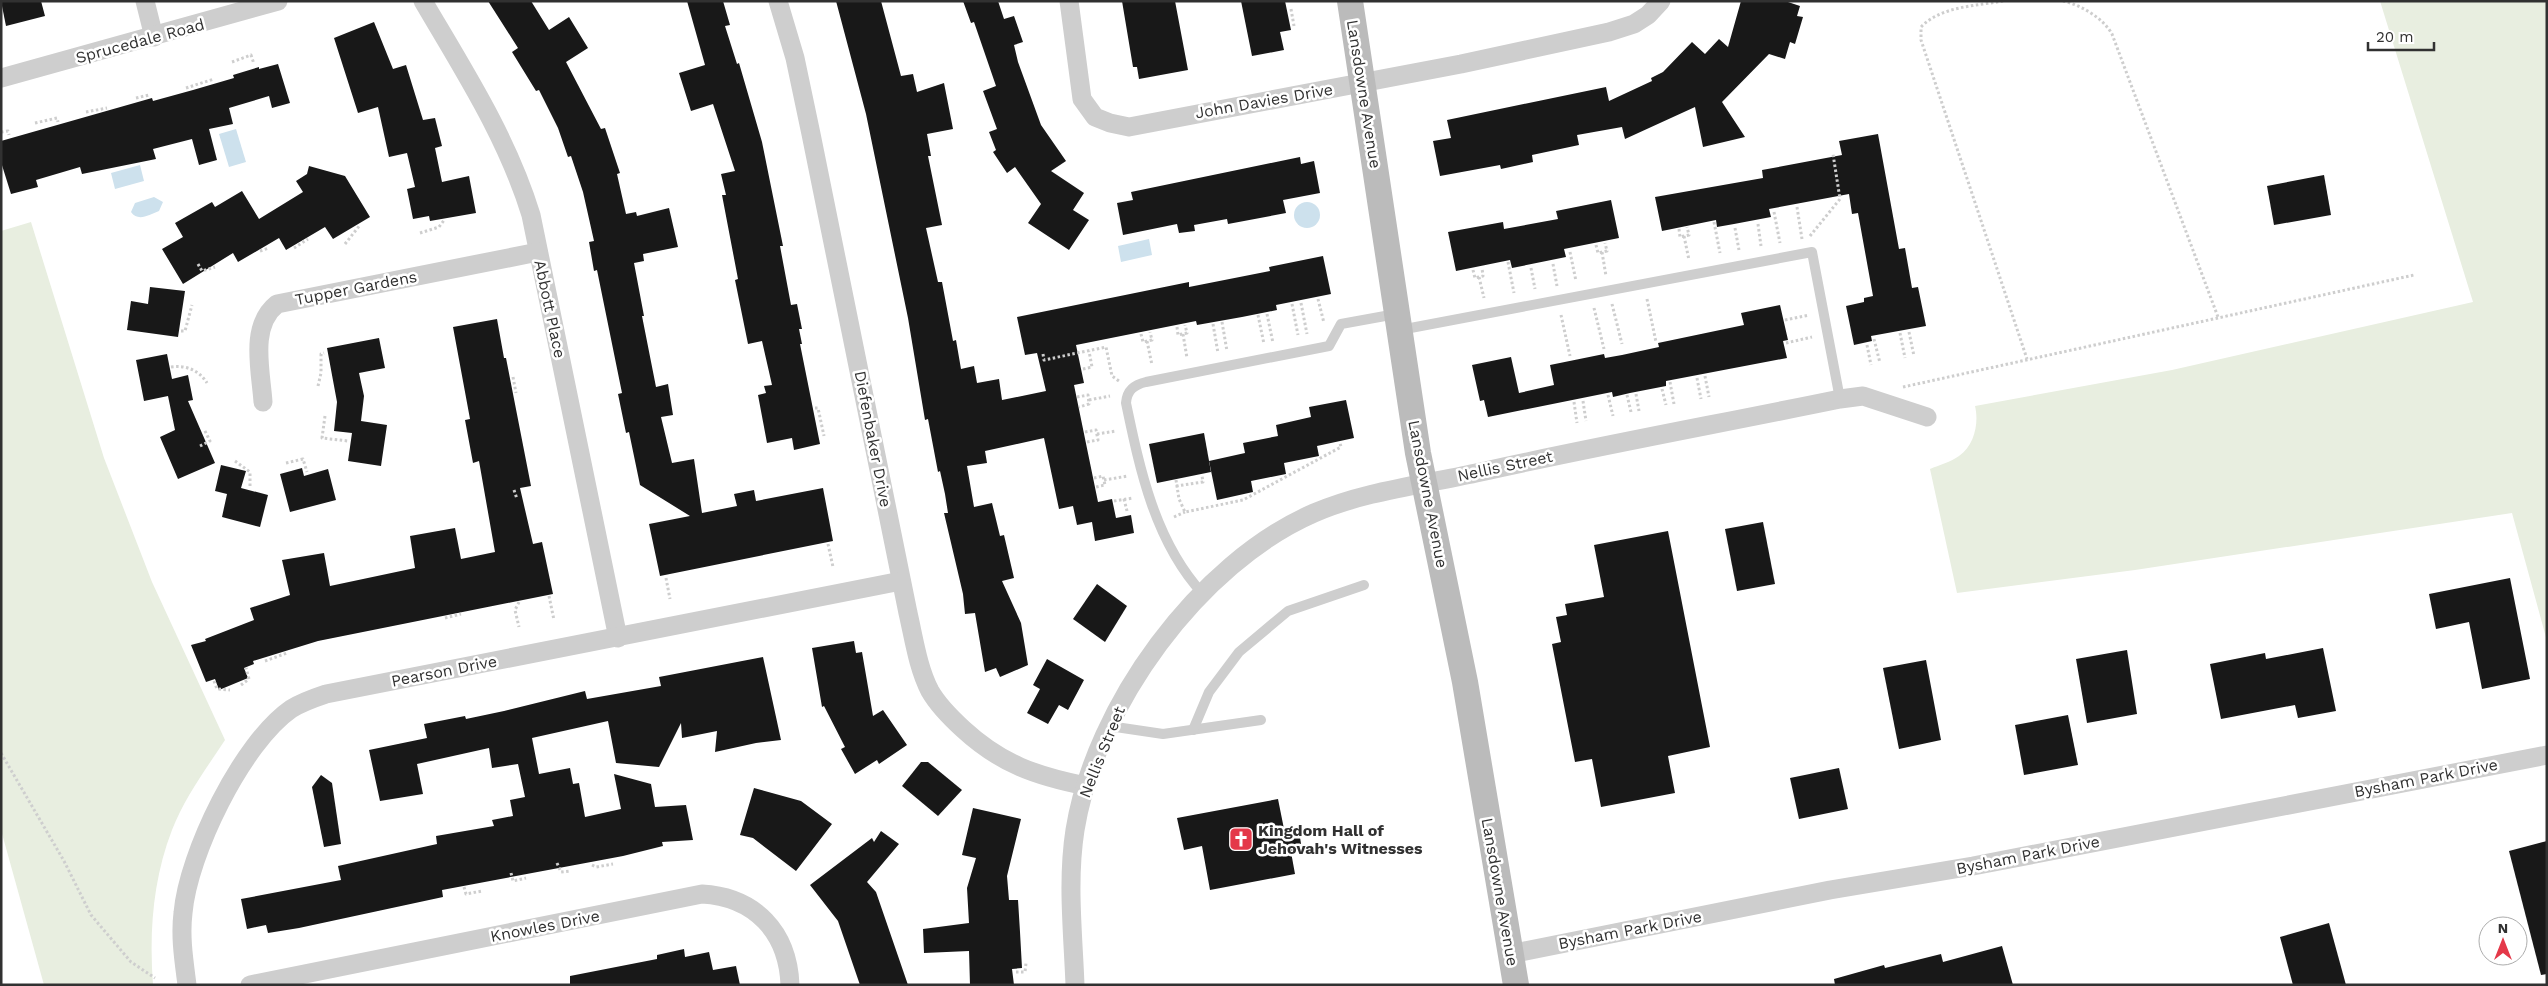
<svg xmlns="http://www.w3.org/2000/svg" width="2548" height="986" font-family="'Work Sans',sans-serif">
	<rect width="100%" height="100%" fill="#fff"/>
	<!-- green -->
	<g fill="#e8eee0">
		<path d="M2380,1H2547V641L2512,513L2135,570L1957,593L1930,469C1939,465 1951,462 1959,456C1975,445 1979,422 1975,406L2172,370L2473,302Z"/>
		<path d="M31,222L104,458L152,582L225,740C206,769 185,797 172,830C153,879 149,932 153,985H44L1,830V231Z"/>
	</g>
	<!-- water -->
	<g fill="#cde1ed">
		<polygon points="236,129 246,162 229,167 219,134"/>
		<polygon points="140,165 144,181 115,189 111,173"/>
		<path d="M154,197L163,202L159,211C149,215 138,222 131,212L135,203Z"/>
		<circle cx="1307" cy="215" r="13"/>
		<polygon points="1149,239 1152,255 1121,262 1118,246"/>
	</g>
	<!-- building -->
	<g fill="#181818">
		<polygon points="1,1 41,1 45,16 6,26"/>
		<polygon points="488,1 531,1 549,30 569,17 588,48 566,62 601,129 605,128 620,173 617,174 626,214 636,212 637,216 669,208 678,247 643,254 644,261 634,263 644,316 642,316 656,387 668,384 673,415 661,417 672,463 694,459 702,513 737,506 734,494 754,490 756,501 823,488 833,541 660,576 649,524 690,516 640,485 629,432 626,433 618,394 622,393 597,270 594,271 589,242 594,241 583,192 571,156 568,157 558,128 539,90 536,91 512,52 518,48"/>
		<polygon points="687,1 723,1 730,25 725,26 737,64 739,63 762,142 783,246 780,246 791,305 797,304 802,329 799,329 802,344 800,344 820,444 794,450 792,438 767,443 758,395 766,393 764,386 772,385 762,341 748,344 735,280 738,279 722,195 726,195 721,174 735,171 713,104 691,111 679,73 705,65"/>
		<polygon points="836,1 881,1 901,76 913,74 917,92 944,83 953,129 927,134 931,156 928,156 942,225 926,228 938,282 942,282 953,341 956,340 961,369 974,366 977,383 999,379 1002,400 1046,391 1037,353 1025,355 1017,317 1189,282 1189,287 1270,271 1269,267 1323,256 1331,294 1276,305 1277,310 1242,317 1197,325 1196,321 1076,345 1084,383 1074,385 1098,502 1112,499 1116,518 1131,515 1134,533 1095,541 1092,522 1077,525 1073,506 1059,509 1044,438 985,451 987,463 967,466 974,507 992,503 1000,536 1004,535 1014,578 1002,581 1021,623 1028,665 1000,677 996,668 985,672 975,613 965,614 963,594 944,513 948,513 945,494 940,471 938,472 928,419 925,420 908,318 866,114"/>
		<polygon points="963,1 998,1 1004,19 1014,16 1023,42 1014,45 1018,62 1041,125 1066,161 1051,171 1084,193 1073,210 1089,220 1069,250 1028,223 1041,204 1015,167 1007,173 993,152 996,150 989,132 997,129 983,91 996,86 974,22 971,23"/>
		<polygon points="1122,1 1175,1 1188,70 1139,79 1137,67 1133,67"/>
		<polygon points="1241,1 1285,1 1291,30 1280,32 1284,50 1252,56"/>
		<polygon points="1741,1 1785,1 1800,6 1797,16 1803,17 1795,44 1790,42 1785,59 1769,54 1722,102 1745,137 1703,147 1695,107 1625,139 1622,127 1577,135 1579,145 1532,155 1533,162 1501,169 1500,165 1440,176 1433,141 1451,138 1447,120 1606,87 1609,101 1652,81 1651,78 1663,72 1692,42 1705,54 1719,39 1728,47"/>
		<polygon points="374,22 393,69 406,65 423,120 435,118 442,146 435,148 442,182 469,176 476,213 430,221 429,216 413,219 407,189 415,187 407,153 389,157 378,107 358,113 334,38"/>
		<polygon points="278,64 290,103 272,108 269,96 229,108 233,124 209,129 217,160 199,165 192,139 153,149 156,159 82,174 80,167 36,180 38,187 11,194 1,162 1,141 152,98 153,101 193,90 234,78 233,75 259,67 259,69"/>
		<polygon points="1878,134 1899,249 1905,248 1912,288 1918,287 1926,326 1871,336 1872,341 1854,345 1846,306 1864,302 1864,298 1873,296 1858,213 1852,214 1849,194 1769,209 1771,217 1734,224 1717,227 1716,220 1662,231 1655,197 1763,178 1762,170 1842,155 1839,141"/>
		<polygon points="1300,157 1301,164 1314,161 1320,193 1283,200 1286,213 1228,224 1227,219 1194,225 1195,231 1179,233 1177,224 1123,235 1117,203 1133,200 1131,192"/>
		<polygon points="309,166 345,176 370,217 333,239 325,227 286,250 279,238 238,262 233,253 183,284 162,249 183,237 175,223 212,202 215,207 242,191 259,219 303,192 296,181 307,174"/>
		<polygon points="2324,175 2331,215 2274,225 2267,186"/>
		<polygon points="1611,200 1619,238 1564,249 1566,257 1512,268 1510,260 1456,271 1448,232 1503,222 1504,229 1558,219 1556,211"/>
		<polygon points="150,287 185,291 178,337 127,330 131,301 148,304"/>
		<polygon points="1780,305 1788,340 1783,341 1787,358 1666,381 1666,386 1630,393 1613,397 1612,392 1488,417 1484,400 1480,401 1472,365 1511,357 1519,393 1554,385 1550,365 1604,354 1605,358 1622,355 1659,347 1658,343 1744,325 1741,313"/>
		<polygon points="497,319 504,358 506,358 531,486 520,488 533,544 542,542 553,594 318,641 253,661 254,664 244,668 248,678 219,690 215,679 206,682 191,645 206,641 205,639 254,620 250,608 290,595 282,560 324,553 330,586 415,568 410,536 455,528 461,559 495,552 479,461 473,463 465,420 470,419 453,327"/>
		<polygon points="379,338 385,368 359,373 364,396 361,421 387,425 381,466 348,461 352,433 334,431 337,402 327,348"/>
		<polygon points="167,354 172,379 188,375 193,400 188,401 215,463 178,479 160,437 175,430 168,396 144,401 136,360"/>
		<polygon points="1346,400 1354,438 1317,446 1319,456 1284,463 1286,474 1251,481 1253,492 1217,500 1209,461 1245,453 1243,443 1278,436 1276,425 1311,417 1309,407"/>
		<polygon points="1204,433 1211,472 1157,483 1149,444"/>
		<polygon points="221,465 246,471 241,488 268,495 260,527 222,517 227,494 215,491"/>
		<polygon points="302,468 304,476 328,469 336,500 290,512 280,474"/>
		<polygon points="1763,522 1775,584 1737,591 1725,529"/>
		<polygon points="1668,531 1710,747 1668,756 1675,793 1601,807 1592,759 1575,762 1552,644 1561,642 1556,617 1567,615 1565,604 1604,597 1594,545"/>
		<polygon points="2510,578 2530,679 2482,689 2469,622 2436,629 2429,594"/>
		<polygon points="1097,584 1127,606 1105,642 1073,619"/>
		<polygon points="854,641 856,653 862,652 873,716 883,710 907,745 879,764 877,760 855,774 841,749 845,747 824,706 822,707 812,648"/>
		<polygon points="2323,648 2336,711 2298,718 2295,705 2221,719 2210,664 2265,653 2266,659"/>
		<polygon points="2127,650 2137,714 2087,723 2076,659"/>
		<polygon points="763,657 781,740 756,743 715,752 717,731 682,738 681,723 659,767 616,763 608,721 532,738 539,774 570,768 573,784 579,783 585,817 621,809 614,774 651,784 655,807 686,805 693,840 662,842 663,846 623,856 442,890 443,897 299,928 268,933 266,925 247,929 241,899 341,880 338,866 437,844 436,836 494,826 492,820 513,816 510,800 525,797 518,764 492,768 489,748 417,764 423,794 380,801 369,750 427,738 424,724 465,716 466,719 504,711 585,691 587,699 661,686 659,677"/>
		<polygon points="1047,659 1084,680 1068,710 1059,705 1048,724 1027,713 1040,689 1033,685"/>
		<polygon points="1926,660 1941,740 1899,749 1883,668"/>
		<polygon points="2068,715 2078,765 2024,775 2015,725"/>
		<polygon points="921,762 928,762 962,790 938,816 902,786"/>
		<polygon points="1839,768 1848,809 1799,819 1790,778"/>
		<polygon points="321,775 332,783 341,844 324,847 312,787"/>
		<polygon points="754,788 801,801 832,824 796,871 753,838 740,835"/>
		<polygon points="1278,799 1285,834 1299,831 1302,850 1291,852 1295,874 1210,890 1202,846 1184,850 1177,818"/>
		<polygon points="973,808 1021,819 1007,876 1009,900 1018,900 1020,932 1022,968 1012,969 1014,985 970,985 969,951 924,953 923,929 969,923 967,888 976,858 962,855"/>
		<polygon points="881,831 899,844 867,882 876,892 908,985 860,985 838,921 810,885 872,838 874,842"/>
		<polygon points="2547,841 2547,974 2541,975 2509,851"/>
		<polygon points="2329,923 2346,985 2293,985 2280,937"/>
		<polygon points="2002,946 2013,985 1835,985 1834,979 1884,965 1885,968 1941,954 1943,962"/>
		<polygon points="684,949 685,957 709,952 713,970 736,966 740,985 570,985 570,976 657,959 657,955"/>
	</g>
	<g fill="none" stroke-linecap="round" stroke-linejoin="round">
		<!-- path -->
		<g stroke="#cecece" stroke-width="3" stroke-dasharray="2.5 2.5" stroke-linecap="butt">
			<path d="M2003,1C1976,6 1941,6 1921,27V40L2027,359"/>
			<path d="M2063,1C2081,5 2103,18 2112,34L2218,317"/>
			<polyline points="1291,9 1294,26"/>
			<polyline points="232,62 251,55 254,64"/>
			<polyline points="186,88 214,79"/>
			<polyline points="136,98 149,95"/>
			<polyline points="86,112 107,108"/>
			<polyline points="35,123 57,118 58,122"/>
			<polyline points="1,132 8,131 9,135"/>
			<polyline points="1797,207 1802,239"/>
			<polyline points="1774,212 1780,243"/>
			<polyline points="1714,222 1720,253"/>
			<polyline points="1758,224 1761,246"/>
			<polyline points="1735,228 1739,250"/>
			<polyline points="1679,229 1680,237 1689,235 1687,227"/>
			<polyline points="420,233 439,227 445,219"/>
			<polyline points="1684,236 1689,260"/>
			<polyline points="1810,236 1840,199 1833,154"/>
			<polyline points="345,244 360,225"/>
			<polyline points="1596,245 1598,253 1607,251 1605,243"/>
			<polyline points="294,248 308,239"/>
			<polyline points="260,251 269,248"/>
			<polyline points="1570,252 1576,281"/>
			<polyline points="1602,252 1606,276"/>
			<polyline points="1508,262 1514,293"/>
			<polyline points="198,264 202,271 215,267"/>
			<polyline points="1553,264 1557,286"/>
			<polyline points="1531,268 1535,289"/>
			<polyline points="1473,270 1475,278 1483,276 1482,268"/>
			<polyline points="1479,277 1484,298"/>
			<polyline points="1318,299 1324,323"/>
			<polyline points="1647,299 1656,342"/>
			<polyline points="1301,303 1307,334"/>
			<polyline points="1292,304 1298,335"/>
			<polyline points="1612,304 1622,344"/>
			<polyline points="1594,308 1604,349"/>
			<polyline points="1267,314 1273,343"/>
			<polyline points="1258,315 1264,344"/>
			<polyline points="1561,315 1570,356"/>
			<polyline points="1785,320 1809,315"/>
			<polyline points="1222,322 1227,351"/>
			<polyline points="1213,324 1218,353"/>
			<polyline points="1177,327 1178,335 1187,333 1185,325"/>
			<polyline points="181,331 185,331 192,305"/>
			<polyline points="1909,332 1914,356"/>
			<polyline points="1900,333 1905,358"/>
			<polyline points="1141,334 1143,342 1152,340 1150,332"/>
			<polyline points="1183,334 1187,358"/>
			<polyline points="1874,339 1880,363"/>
			<polyline points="1147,341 1152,365"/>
			<polyline points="1786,343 1812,337"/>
			<polyline points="1867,345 1871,365"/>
			<polyline points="1043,354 1044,360 1106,347 1112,376 1119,381"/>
			<path d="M171,367C186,365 199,370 207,383"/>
			<polyline points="1083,369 1092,367 1089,351"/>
			<polyline points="1705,376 1709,397"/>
			<polyline points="513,377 516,393"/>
			<polyline points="1697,378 1701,399"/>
			<polyline points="1670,382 1674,404"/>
			<polyline points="318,386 321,373 321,354 324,353"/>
			<polyline points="1903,387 2414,275"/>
			<polyline points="1662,389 1666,405"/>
			<polyline points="1636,394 1639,411"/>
			<polyline points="1608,395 1613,416"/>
			<polyline points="1627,395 1631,412"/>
			<polyline points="1077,397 1088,395 1089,404 1079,407"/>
			<polyline points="1089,400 1110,396"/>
			<polyline points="1583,401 1586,421"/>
			<polyline points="1574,402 1577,423"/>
			<polyline points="815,408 818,408 824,436"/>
			<polyline points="325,416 322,438 348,441"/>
			<polyline points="1085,432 1096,430 1098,440 1087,442"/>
			<polyline points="1097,434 1116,431"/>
			<polyline points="200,446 210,441 204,429"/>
			<polyline points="235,461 250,472 250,487"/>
			<polyline points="286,463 303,459 307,472"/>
			<polyline points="1094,478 1103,476 1105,485 1096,487"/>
			<polyline points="1104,480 1128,476"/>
			<polyline points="1176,480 1179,499 1185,512 1243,500 1341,447 1340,443"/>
			<polyline points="1176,486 1203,482 1202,476"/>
			<polyline points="514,490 517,499"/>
			<polyline points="1124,499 1127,511"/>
			<polyline points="1114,501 1133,498"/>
			<polyline points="1174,517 1185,512"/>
			<polyline points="828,544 833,567"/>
			<polyline points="666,578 670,599"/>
			<polyline points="549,596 554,620"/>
			<polyline points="519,602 515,610 519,627"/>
			<polyline points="445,618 461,614"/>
			<polyline points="265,661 287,653"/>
			<polyline points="214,681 217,689 230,690"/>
			<polyline points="241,685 249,679 246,668"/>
			<polyline points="1,753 64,861 91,915 131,962 155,978"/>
			<polyline points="557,863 561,872 570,871"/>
			<polyline points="592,865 596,867 613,864"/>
			<polyline points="511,873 513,881 526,878"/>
			<polyline points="464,887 466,894 482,891"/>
			<polyline points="1016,972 1025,972 1026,963"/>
		</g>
		<!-- lane -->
		<g stroke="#cecece" stroke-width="10">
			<polyline points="1400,330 1812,252 1840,399"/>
			<path d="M1203,594C1155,542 1140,470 1126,403C1127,390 1134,385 1146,382L1329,346L1341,324L1396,314"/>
			<polyline points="1109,726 1163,734 1261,720"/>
			<polyline points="1193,730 1209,692 1239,652 1288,611 1364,585"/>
		</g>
		<!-- street -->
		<g stroke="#cecece" stroke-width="19">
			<polyline points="145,1 154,37"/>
			<path d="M423,1C464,71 507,137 531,215L618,638"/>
			<path d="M778,1L795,58L811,134L908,613C914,639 918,668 930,691C938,705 951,718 963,729C1001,764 1036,776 1086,786"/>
			<polyline points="1069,1 1082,99 1095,117 1110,123 1129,127 1461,64 1609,32 1634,24 1648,15 1661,1"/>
			<polyline points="1,78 278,1"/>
			<path d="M263,402C261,371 249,326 277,304L538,252"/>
			<polyline points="1510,954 1830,890 1973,866 2547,755"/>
			<path d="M187,985C184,961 180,937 183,913C188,854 242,743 291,709C302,702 314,698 326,694L901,581"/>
			<path d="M250,985L702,894C755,897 788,932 790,985"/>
			<path d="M1075,985C1073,933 1067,881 1075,830C1095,706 1199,563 1314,513C1365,491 1422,485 1476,473C1597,446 1718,424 1840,399L1863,396L1927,417"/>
		</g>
		<!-- secondary -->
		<polyline stroke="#bbb" stroke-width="26" points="1350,1 1418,453 1465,682 1516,985"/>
	</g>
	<!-- icons -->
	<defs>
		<g id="church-square" transform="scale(1.25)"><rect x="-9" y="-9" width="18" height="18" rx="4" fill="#e43849" stroke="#fff"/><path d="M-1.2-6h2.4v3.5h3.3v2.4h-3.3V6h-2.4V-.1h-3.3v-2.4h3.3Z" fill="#fff"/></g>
	</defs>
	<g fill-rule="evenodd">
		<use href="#church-square" x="1241" y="839"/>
	</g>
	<g text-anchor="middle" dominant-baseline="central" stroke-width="5" stroke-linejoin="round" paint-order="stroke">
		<!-- street labels -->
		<g font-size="16" fill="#313131" stroke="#fff">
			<text transform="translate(140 41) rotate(-15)">Sprucedale Road</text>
			<text transform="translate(1364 94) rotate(81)">Lansdowne Avenue</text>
			<text transform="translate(1264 101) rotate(-10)">John Davies Drive</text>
			<text transform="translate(356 288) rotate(-11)">Tupper Gardens</text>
			<text transform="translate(550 309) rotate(78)">Abbott Place</text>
			<text transform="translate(873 439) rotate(79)">Diefenbaker Drive</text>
			<text transform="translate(1505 466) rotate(-12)">Nellis Street</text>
			<text transform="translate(1428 494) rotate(79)">Lansdowne Avenue</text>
			<text transform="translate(444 671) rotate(-11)">Pearson Drive</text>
			<text transform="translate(1102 752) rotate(-68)">Nellis Street</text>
			<text transform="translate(2426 778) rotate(-11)">Bysham Park Drive</text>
			<text transform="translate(2028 855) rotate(-11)">Bysham Park Drive</text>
			<text transform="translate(1500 892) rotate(80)">Lansdowne Avenue</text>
			<text transform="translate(545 926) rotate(-11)">Knowles Drive</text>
			<text transform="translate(1630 930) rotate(-11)">Bysham Park Drive</text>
		</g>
		<!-- poi labels -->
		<g font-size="16" font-weight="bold" fill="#313131" stroke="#fff" text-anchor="start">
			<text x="1258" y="830">Kingdom Hall of<tspan x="1258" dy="18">Jehovah's Witnesses</tspan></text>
		</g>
	</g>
	<!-- border -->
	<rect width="2548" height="986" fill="none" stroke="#313131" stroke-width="5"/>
	<!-- north arrow -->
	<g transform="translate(2503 941)"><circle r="24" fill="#ffffff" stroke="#adadad"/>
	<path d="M0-4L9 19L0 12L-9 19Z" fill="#e43849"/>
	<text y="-8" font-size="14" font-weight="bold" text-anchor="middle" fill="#313131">N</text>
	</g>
	<!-- scale -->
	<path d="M2368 42v8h66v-8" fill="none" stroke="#313131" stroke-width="2.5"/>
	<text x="2376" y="42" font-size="15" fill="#313131" stroke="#ffffff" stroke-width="4" paint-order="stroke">20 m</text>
</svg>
